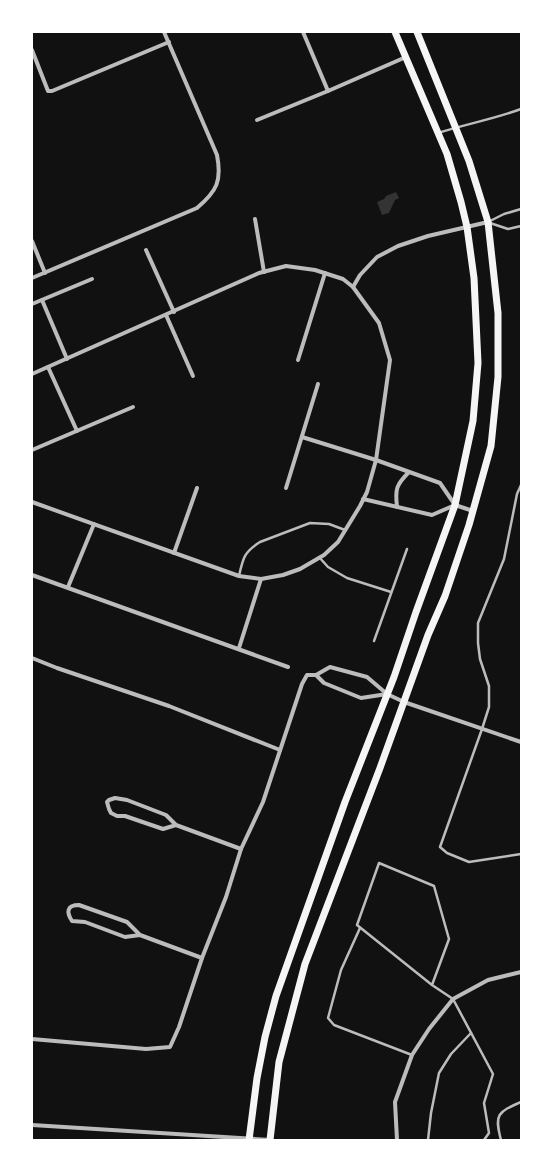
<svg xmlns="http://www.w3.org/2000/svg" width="553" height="1172" font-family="Manrope,sans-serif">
	<rect width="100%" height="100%" fill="#111"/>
	<!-- water -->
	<polygon fill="#333" points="396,192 399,198 395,200 389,213 382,215 377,202 384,199 386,196"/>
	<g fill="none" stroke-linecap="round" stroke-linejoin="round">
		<!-- service -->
		<g stroke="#bcbcbc" stroke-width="2.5">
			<path d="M438,133C466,124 494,119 521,109"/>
			<polyline points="488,222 504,214 521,209"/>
			<polyline points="490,223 508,229 521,226"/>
			<polyline points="521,485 517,494 504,559 478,623 478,643 480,659 489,686 489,707 482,729 440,847 447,853 469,862 521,854"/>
			<polyline points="319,557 328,567 347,578 391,592"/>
			<path d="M239,576C243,558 244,552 260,542L310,523L329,524L345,530"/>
			<polyline points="374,641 407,549"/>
			<polyline points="360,928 341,970 328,1018 334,1025 412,1055"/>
			<polyline points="432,985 449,939 434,886 379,863 357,925 432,985 453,999 493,1074 484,1103 489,1133 484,1140"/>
			<polyline points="428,1140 431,1113 439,1073 451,1054 471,1033"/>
			<path d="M501,1140C494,1114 498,1112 521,1102"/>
		</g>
		<!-- minor -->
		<g stroke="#bcbcbc" stroke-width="4">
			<polyline points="303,32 328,91"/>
			<polyline points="32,50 48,91 52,91 169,42"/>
			<polyline points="257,120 328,91 406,57"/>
			<polyline points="255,219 264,272"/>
			<polyline points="32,241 45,273"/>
			<polyline points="146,250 174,312"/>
			<path d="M32,278L197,208C217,191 222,181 217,155L164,32"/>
			<polyline points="353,287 360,275 377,257 398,246 428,236 488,222"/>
			<polyline points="42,300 67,359"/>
			<polyline points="32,304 92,279"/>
			<polyline points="166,315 193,376"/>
			<polyline points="298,360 325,273"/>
			<polyline points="48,367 77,431"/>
			<polyline points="32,374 259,273 286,266 315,270 343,279 353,287 379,323 390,360 376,460 367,492 360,506 338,542 324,555 300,569 283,575 261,579 239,576 32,502"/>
			<polyline points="302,437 376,460 440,483 455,505 473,511"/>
			<polyline points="32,450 133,407"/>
			<polyline points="286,488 318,384"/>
			<polyline points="363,499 432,515 455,505"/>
			<path d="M397,507C395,489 396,485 409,472"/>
			<polyline points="174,553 197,488"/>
			<polyline points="32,575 288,667"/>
			<polyline points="68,587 94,524"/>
			<polyline points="239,648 261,579"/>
			<polyline points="32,658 57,668 169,706 280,750"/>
			<polygon points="330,667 367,677 387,694 361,698 324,683 316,675"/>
			<polyline points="387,694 404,702 521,742"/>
			<polyline points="176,825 163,829 125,816 117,816 111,813 109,809 107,802 109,800 115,798 127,800 166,815 176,825 241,849"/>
			<path d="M140,935L125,937L85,922L72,921C66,912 67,905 79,905L127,922L140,935L202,958"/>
			<polyline points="32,1039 146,1049 170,1047 179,1027 202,958 226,897 241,849 263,802 302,684 307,675 316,675"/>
			<polyline points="32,1125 270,1140"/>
			<polyline points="397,1140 395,1102 412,1055 429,1029 453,999 488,980 521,972"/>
		</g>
		<!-- secondary -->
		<g stroke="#f5f5f5" stroke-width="7">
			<polyline points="249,1140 257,1078 265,1037 276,996 345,802 394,677 416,612 455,505 473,421 478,363 474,278 467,227 461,202 447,154 395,32"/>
			<polyline points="270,1140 279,1062 305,964 380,768 428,635 445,596 469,525 491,446 498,377 498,313 488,222 469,161 417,32"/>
		</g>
	</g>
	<!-- border -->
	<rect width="553" height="1172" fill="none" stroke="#ffffff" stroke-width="66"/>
</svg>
